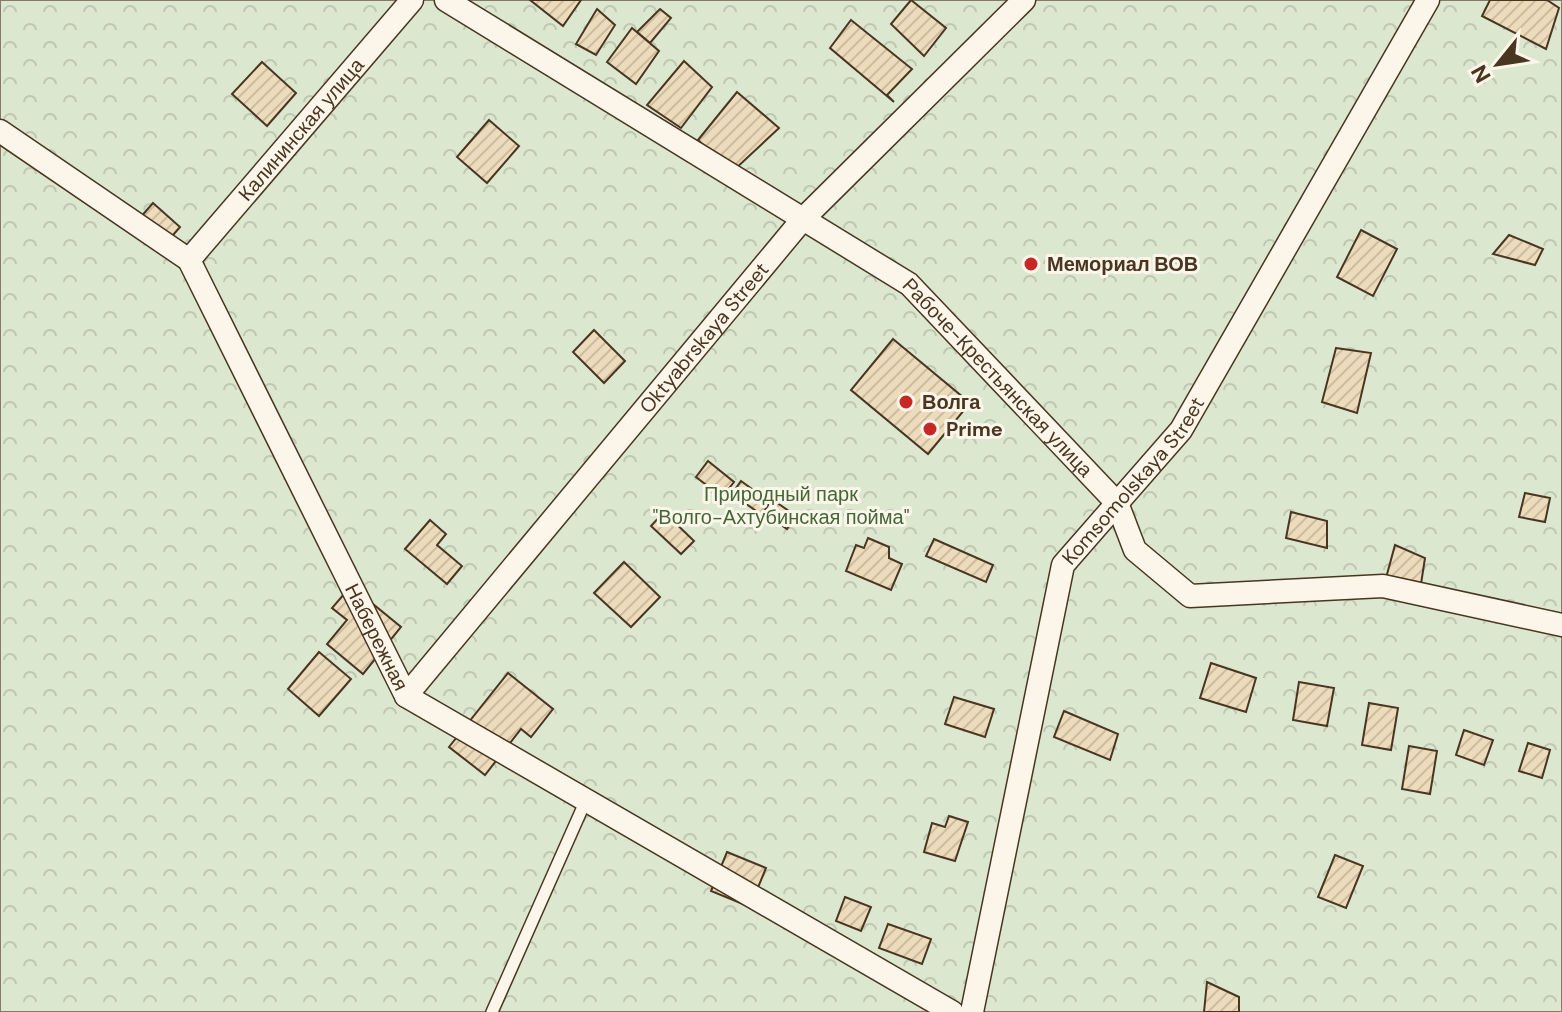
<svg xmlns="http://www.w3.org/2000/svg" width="1562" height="1012" font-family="'DM Sans',sans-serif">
	<defs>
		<pattern id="park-crowns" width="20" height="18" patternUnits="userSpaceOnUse" patternTransform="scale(2)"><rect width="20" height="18" fill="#dce7d0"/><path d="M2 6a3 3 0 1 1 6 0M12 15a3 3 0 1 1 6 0" fill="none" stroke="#bec7b2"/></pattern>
		<pattern id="building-hatch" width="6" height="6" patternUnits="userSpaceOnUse" patternTransform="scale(2)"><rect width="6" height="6" fill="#ecdcbc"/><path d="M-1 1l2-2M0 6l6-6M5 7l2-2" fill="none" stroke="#ccbda1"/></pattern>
	</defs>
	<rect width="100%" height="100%" fill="#fbf6e9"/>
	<!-- park -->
	<rect fill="url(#park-crowns)" stroke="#887966" stroke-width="2" x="0" y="0" width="1562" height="1012"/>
	<!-- building -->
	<g fill="url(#building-hatch)" stroke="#4a3520" stroke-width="2">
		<polygon points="530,0 581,0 563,26"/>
		<polygon points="911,0 946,28 924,56 891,24"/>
		<polygon points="1490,0 1547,0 1559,8 1546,49 1482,16"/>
		<polygon points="597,9 615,25 596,55 576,44"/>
		<polygon points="660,9 671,18 650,43 637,32"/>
		<polygon points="851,20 912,69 887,95 894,102 830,48"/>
		<polygon points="632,28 659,51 636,84 607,62"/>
		<polygon points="684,61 712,87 681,128 647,105"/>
		<polygon points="262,62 296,93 267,126 232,94"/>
		<polygon points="737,92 779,128 732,172 698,140"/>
		<polygon points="489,120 519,146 487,183 457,157"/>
		<polygon points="153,203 180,227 166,243 139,219"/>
		<polygon points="1361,230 1397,249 1373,296 1337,277"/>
		<polygon points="1509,235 1543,249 1535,265 1493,254"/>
		<polygon points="594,330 625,361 604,383 573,352"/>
		<polygon points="893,339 970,403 928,454 851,390"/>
		<polygon points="1336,348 1371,353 1357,413 1322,402"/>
		<polygon points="708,461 734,482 722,497 696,477"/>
		<polygon points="741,481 770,502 762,515 732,494"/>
		<polygon points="1525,493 1550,498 1545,522 1519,517"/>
		<polygon points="776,502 796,516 787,529 767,515"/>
		<polygon points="664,512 694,541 681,554 651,526"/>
		<polygon points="1291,512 1327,521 1327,548 1286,538"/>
		<polygon points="430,520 446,534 437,545 462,566 447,584 405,549"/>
		<polygon points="868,538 889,547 889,558 902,564 891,590 846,571 856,545 864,548"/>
		<polygon points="934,539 993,565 986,582 926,556"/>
		<polygon points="1395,545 1425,558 1421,584 1386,578"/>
		<polygon points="624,562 660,597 631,627 594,593"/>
		<polygon points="351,586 401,627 363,674 327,644 347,620 332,608"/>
		<polygon points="319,652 351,679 319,716 288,689"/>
		<polygon points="1211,663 1256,678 1246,712 1200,698"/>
		<polygon points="508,673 553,709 531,737 521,729 485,775 449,747"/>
		<polygon points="1299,682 1334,688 1327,726 1293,720"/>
		<polygon points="954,697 994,709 985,737 945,724"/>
		<polygon points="1369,703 1398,708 1391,750 1362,745"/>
		<polygon points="1064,711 1118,734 1110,760 1054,737"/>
		<polygon points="1464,730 1493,740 1484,765 1456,755"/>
		<polygon points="1528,743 1550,750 1542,778 1519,771"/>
		<polygon points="1409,746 1437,751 1430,794 1402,789"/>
		<polygon points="949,816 968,822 955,861 924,852 932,823 945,827"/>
		<polygon points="727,852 766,868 750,907 711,891"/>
		<polygon points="1335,855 1363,866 1346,908 1318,897"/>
		<polygon points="845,897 871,907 861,931 836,921"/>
		<polygon points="888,924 931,939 922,964 879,948"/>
		<polygon points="1207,982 1239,997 1239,1012 1204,1012"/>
	</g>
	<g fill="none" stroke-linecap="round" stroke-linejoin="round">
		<!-- lane casing -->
		<g stroke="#4a3520" stroke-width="14">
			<polyline id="lane" points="492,1012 586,800"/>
		</g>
		<!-- street casing -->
		<g stroke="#4a3520" stroke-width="25">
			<g id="street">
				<path id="s1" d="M446,0L909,284L1117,503L1135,550L1190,596L1383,586L1562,625"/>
				<path id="s2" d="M0,131L189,260L406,696L952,1012"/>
				<path id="s3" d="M189,260L412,0"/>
				<path id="s4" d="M406,696L802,220L1024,0"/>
				<path id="s5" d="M972,1012L1063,565L1181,430L1428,0"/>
			</g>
		</g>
		<!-- lane -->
		<use href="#lane" stroke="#fbf6e9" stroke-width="11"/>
		<!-- street -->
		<use href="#street" stroke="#fbf6e9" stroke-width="22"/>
	</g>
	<!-- markers -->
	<g fill="#c62828" stroke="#fbf6e9" stroke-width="3">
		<circle cx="1031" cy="264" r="8"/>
		<circle cx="906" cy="402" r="8"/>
		<circle cx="930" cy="429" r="8"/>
	</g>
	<g text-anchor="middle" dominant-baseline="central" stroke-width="6" stroke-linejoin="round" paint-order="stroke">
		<!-- street labels -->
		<g font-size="20" fill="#4a3520" stroke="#fbf6e9">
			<text stroke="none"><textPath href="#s3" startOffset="172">Калининская улица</textPath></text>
			<text stroke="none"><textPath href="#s4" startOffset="466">Oktyabrskaya Street</textPath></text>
			<text stroke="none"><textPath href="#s1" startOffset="672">Рабоче-Крестьянская улица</textPath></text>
			<text stroke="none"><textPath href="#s5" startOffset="566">Komsomolskaya Street</textPath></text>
			<text stroke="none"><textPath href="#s2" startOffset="650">Набережная</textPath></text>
		</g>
		<!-- poi labels -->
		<g font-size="20" font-weight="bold" fill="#4a3520" stroke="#fbf6e9" text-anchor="start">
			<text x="1047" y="264">Мемориал ВОВ</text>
			<text x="922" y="402">Волга</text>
			<text x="946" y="429">Prime</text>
		</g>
		<!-- park labels -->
		<g font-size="20" fill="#436837" stroke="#fbf6e9">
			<text x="781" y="494">Природный парк<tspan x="781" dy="23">"Волго-Ахтубинская пойма"</tspan></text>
		</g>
	</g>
	<!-- north arrow -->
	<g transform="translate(1498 64) rotate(240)" stroke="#fbf6e9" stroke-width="6" paint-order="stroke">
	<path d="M0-6L14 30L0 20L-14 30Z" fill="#4a3520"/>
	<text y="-12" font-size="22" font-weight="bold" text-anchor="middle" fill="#4a3520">N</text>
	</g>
</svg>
